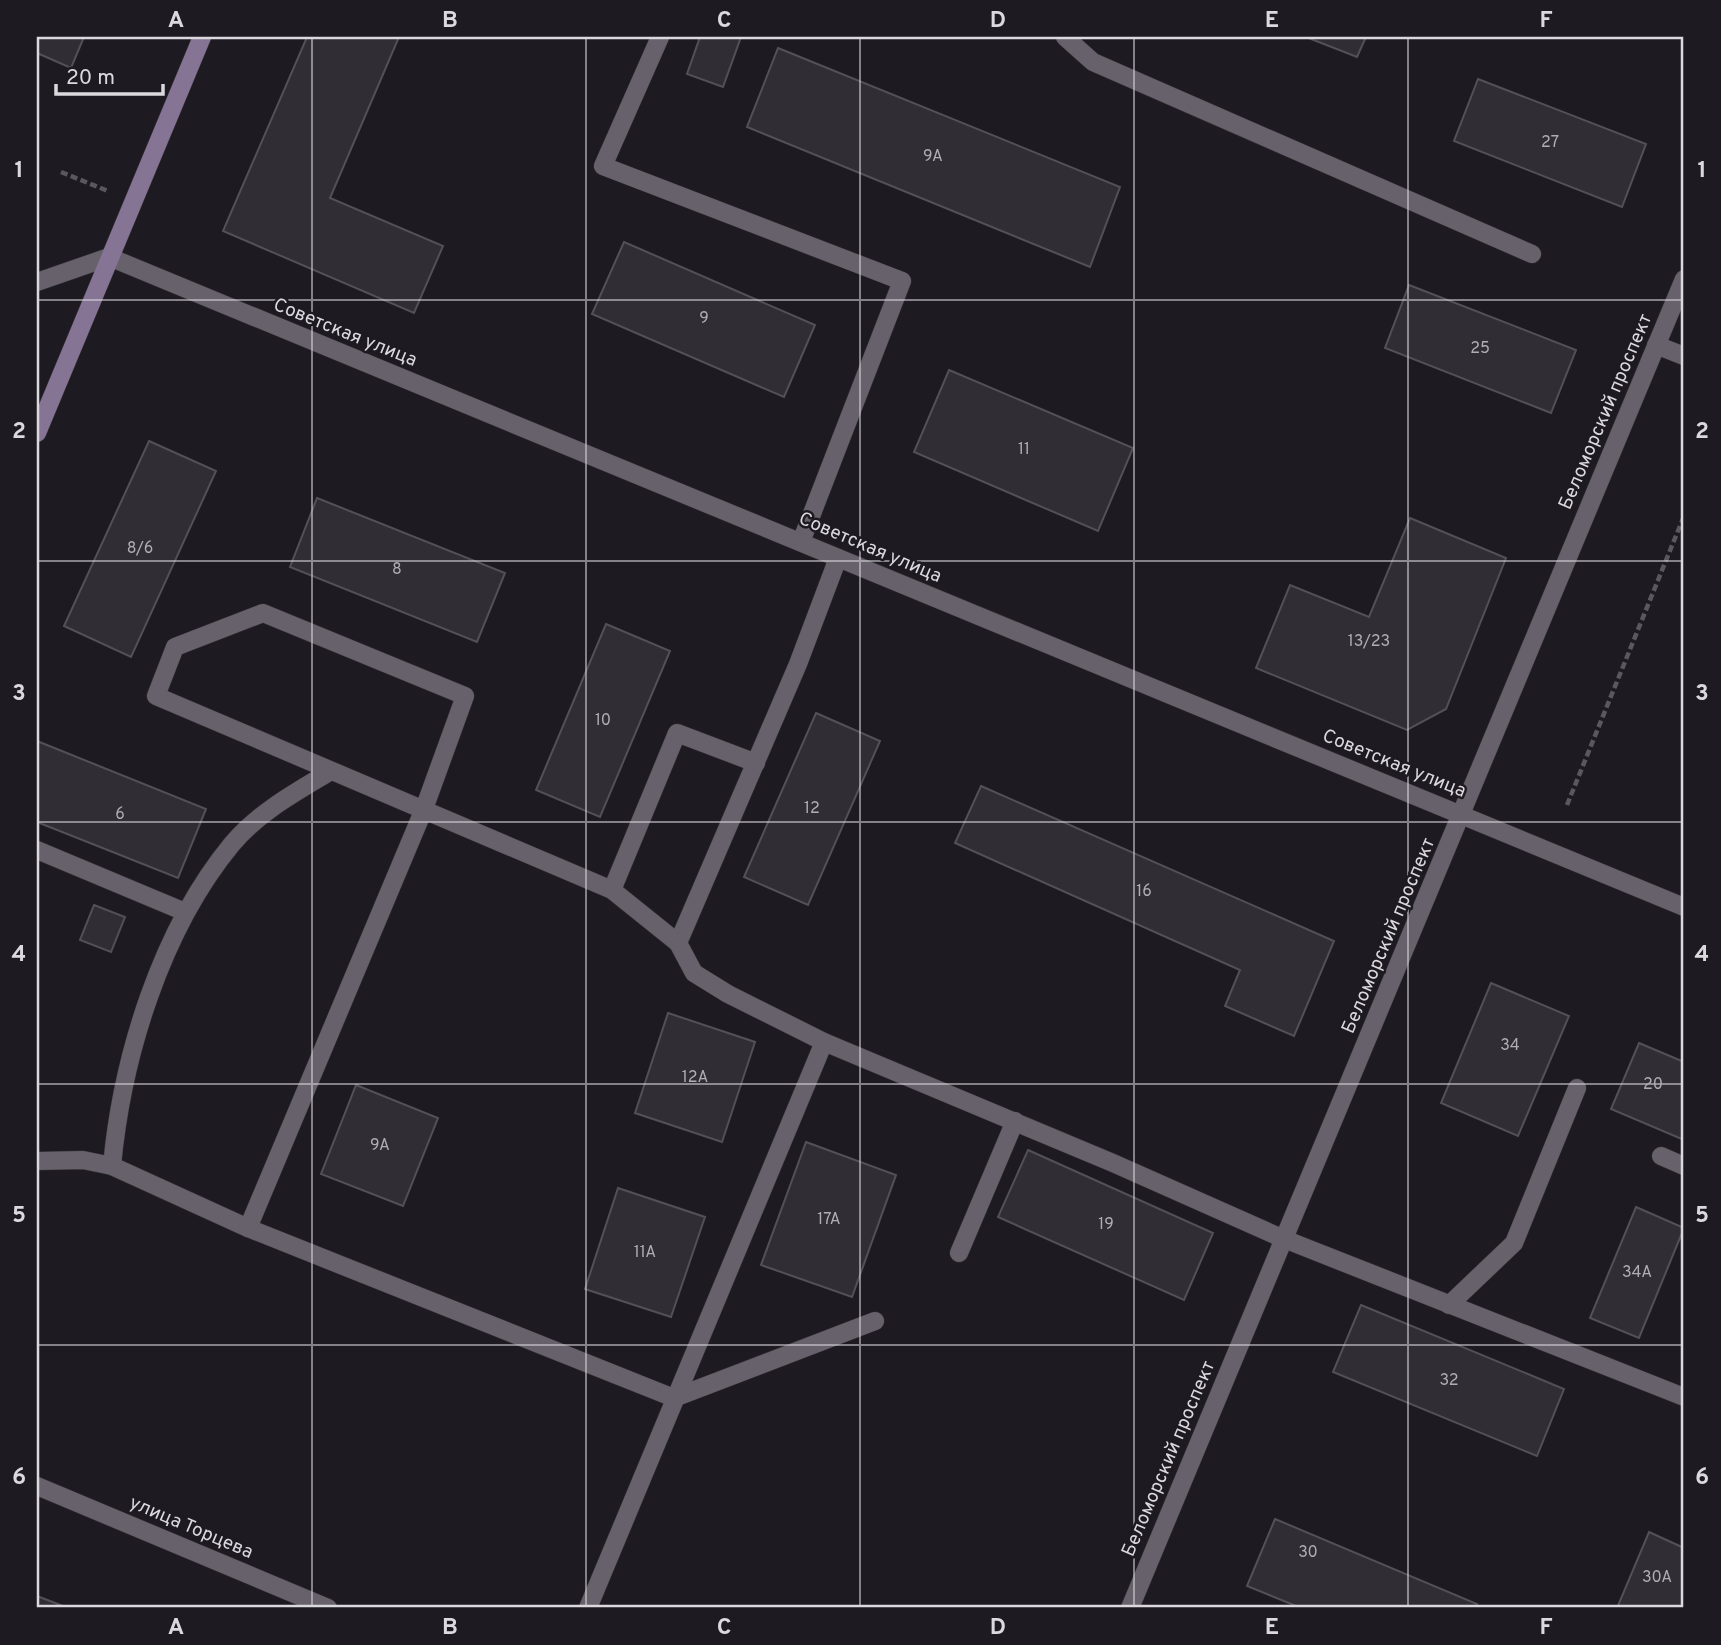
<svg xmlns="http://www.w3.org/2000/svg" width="1721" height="1645" font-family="Overpass,sans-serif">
	<rect width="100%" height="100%" fill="#1e1a22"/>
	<!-- building -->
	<g fill="#312d35" stroke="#545058" stroke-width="2">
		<polygon points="37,37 84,37 71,68 37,53"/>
		<polygon points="307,37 399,37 330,198 443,246 414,313 223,231"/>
		<polygon points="700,37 741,37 723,87 687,74"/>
		<polygon points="1306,37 1366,37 1357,57"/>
		<polygon points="778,48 1120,187 1090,267 747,127"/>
		<polygon points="1478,79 1646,144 1622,207 1454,141"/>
		<polygon points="624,242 815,325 784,397 592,314"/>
		<polygon points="1409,285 1576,350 1551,413 1385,348"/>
		<polygon points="949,370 1133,448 1098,531 914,452"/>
		<polygon points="149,441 216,471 131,657 64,626"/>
		<polygon points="317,498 505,573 477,642 290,567"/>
		<polygon points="1410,518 1506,558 1446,709 1407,730 1256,668 1290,585 1369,617"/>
		<polygon points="606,624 670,651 600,817 536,790"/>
		<polygon points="816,713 880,741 808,905 744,877"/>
		<polygon points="37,741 206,809 178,878 37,822"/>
		<polygon points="981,786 1334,941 1294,1036 1225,1006 1240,970 955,843"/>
		<polygon points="94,905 125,917 111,952 80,940"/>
		<polygon points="1491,983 1569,1016 1518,1136 1441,1103"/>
		<polygon points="668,1013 755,1042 722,1142 635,1113"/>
		<polygon points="1639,1043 1684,1062 1684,1140 1611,1109"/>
		<polygon points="356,1085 438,1118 403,1206 321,1174"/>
		<polygon points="806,1142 896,1175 852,1297 761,1265"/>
		<polygon points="1028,1150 1213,1233 1184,1300 998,1217"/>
		<polygon points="618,1188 705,1217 671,1317 585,1289"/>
		<polygon points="1636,1207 1684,1228 1639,1338 1590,1318"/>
		<polygon points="1361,1305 1564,1389 1537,1456 1333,1372"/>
		<polygon points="1275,1519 1477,1604 1476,1608 1301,1608 1247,1586"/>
		<polygon points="1649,1532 1684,1548 1684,1608 1617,1608"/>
		<polygon points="37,1596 68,1608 37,1608"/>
	</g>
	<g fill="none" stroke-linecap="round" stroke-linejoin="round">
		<!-- service casing -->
		<g stroke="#363439" stroke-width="19">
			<g id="service">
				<polyline points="660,37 603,166 902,281 801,542"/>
				<polyline points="1065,37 1093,62 1532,254"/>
				<polyline points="1656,345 1684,356"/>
				<polyline points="838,558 798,664 678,943 694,973 728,994 824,1042 1113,1163 1284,1239 1684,1397"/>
				<path d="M331,771C296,792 259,812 232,844C161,930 122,1057 112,1166L248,1228L424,809L465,696L263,613L175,647L156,696L612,890L678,943"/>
				<polyline points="37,850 185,912"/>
				<polyline points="612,890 677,733 756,763"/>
				<polyline points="1661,1156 1684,1166"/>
				<polyline points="37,1161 83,1160 112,1166"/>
				<polyline points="248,1228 674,1398 875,1321"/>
				<polyline points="959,1253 1015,1121"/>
				<polyline points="1449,1305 1514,1243 1577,1088"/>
				<polyline points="588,1608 824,1042"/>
			</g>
		</g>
		<!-- minor casing -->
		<g stroke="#363439" stroke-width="19">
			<g id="minor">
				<polyline points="37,282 109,257"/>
				<polyline points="37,1486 328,1608"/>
				<polyline points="1130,1608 1684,279"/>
			</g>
		</g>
		<!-- tertiary casing -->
		<g stroke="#363439" stroke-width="19">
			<polyline id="tertiary" points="109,257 1684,907"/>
		</g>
		<!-- secondary casing -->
		<g stroke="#363439" stroke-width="19">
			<polyline id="secondary" points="37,433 202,37"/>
		</g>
		<!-- path -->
		<g stroke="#5b575e" stroke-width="4.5" stroke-dasharray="7 3.5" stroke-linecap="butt">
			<polyline points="61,172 108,191"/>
			<polyline points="1567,805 1684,516"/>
		</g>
		<!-- service -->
		<use href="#service" stroke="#66616a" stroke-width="18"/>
		<!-- minor -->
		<use href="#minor" stroke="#66616a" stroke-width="18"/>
		<!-- tertiary -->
		<use href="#tertiary" stroke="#66616a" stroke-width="18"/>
		<!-- secondary -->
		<use href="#secondary" stroke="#867495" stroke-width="18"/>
	</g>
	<!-- grid -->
	<path fill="none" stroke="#dbd9de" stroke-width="2" stroke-opacity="0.55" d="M312,37V1608M586,37V1608M860,37V1608M1134,37V1608M1408,37V1608M37,300H1684M37,561H1684M37,822H1684M37,1084H1684M37,1345H1684"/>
	<g text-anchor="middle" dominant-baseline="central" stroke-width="5" stroke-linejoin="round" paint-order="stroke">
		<!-- number labels -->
		<g font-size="16" fill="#b0aeb4">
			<text x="1550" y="143">27</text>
			<text x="933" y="157">9А</text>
			<text x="704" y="319">9</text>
			<text x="1480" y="349">25</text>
			<text x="1024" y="450">11</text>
			<text x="140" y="549">8/6</text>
			<text x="397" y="570">8</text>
			<text x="1369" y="642">13/23</text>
			<text x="603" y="721">10</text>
			<text x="812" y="809">12</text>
			<text x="120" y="815">6</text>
			<text x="1144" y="892">16</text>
			<text x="1510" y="1046">34</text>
			<text x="695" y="1078">12А</text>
			<text x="1653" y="1085">20</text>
			<text x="380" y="1146">9А</text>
			<text x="829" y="1220">17А</text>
			<text x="1106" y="1225">19</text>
			<text x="645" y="1253">11А</text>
			<text x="1637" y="1273">34А</text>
			<text x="1449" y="1381">32</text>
			<text x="1308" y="1553">30</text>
			<text x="1657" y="1578">30А</text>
		</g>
		<!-- street labels -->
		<g font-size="19" fill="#dbd9de" stroke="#1e1a22">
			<text transform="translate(345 333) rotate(22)">Советская улица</text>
			<text transform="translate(1606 412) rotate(-67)">Беломорский проспект</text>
			<text transform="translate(870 548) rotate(23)">Советская улица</text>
			<text transform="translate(1394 764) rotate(22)">Советская улица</text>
			<text transform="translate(1389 936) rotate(-67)">Беломорский проспект</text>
			<text transform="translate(1169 1459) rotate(-67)">Беломорский проспект</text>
			<text transform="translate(191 1528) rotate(23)">улица Торцева</text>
		</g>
	</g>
	<!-- border -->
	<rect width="1721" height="1645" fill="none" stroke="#1e1a22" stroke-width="77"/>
	<!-- scale -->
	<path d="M56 84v10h107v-10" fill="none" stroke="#dbd9de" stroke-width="3.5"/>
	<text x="66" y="84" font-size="21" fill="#dbd9de" stroke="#1e1a22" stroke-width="5" paint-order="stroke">20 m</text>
	<rect x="38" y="38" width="1644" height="1568" fill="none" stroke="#dbd9de" stroke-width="2.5"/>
	<g font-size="23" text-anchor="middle" font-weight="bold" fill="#dbd9de">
		<text x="176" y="27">A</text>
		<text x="450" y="27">B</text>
		<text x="724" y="27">C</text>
		<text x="998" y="27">D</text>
		<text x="1272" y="27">E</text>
		<text x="1546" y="27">F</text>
		<text x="19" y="177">1</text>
		<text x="1702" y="177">1</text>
		<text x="19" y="438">2</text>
		<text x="1702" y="438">2</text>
		<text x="19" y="700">3</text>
		<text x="1702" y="700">3</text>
		<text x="19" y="961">4</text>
		<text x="1702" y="961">4</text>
		<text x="19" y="1222">5</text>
		<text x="1702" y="1222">5</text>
		<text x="19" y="1484">6</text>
		<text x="1702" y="1484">6</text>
		<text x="176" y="1634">A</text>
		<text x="450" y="1634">B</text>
		<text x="724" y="1634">C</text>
		<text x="998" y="1634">D</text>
		<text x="1272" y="1634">E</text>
		<text x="1546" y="1634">F</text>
	</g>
</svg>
